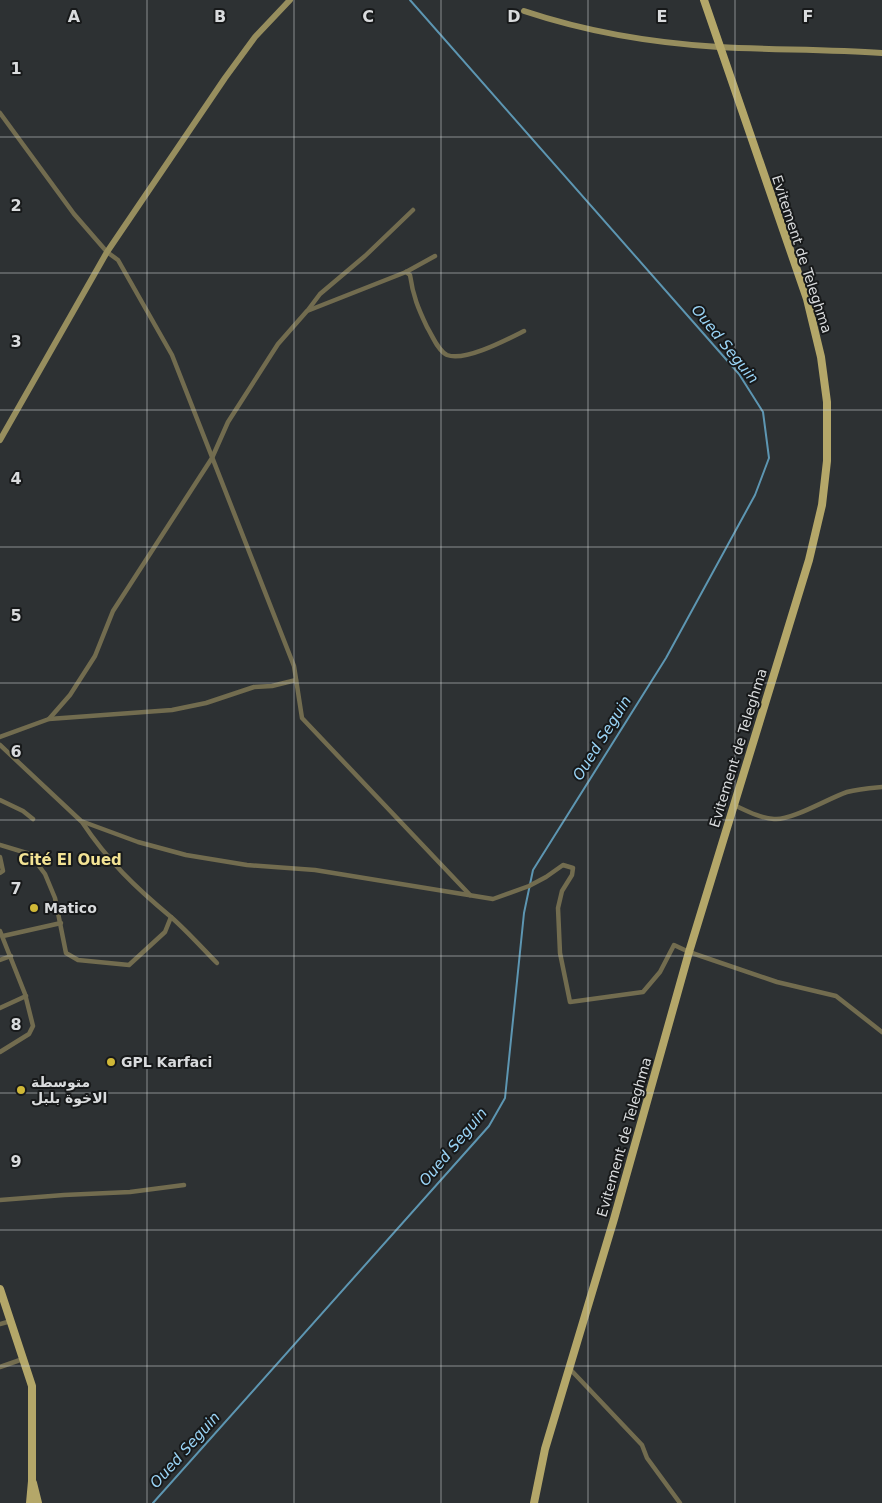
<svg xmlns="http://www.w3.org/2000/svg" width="882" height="1503" font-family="'DejaVu Sans','Noto Sans Arabic',sans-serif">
	<rect width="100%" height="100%" fill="#2d3133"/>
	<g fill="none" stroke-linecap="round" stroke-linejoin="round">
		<!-- stream -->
		<polyline stroke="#5d96b2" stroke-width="2" points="153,1503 489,1126 505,1098 524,913 533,870 666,658 755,495 769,458 763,412 739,374 410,0"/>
		<!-- street -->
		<g stroke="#726c4f" stroke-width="4.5">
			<polyline points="0,113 74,214 107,252 118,260 172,355 294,666 302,718 470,895"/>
			<path d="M406,272L410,275C413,296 418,308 427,327C432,335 438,351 447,355C465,362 508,339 524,331"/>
			<polyline points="308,310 320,294 365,256 413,210"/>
			<polyline points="49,719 172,710 206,703 254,687 272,686 296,680"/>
			<polyline points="0,737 49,719 70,695 95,656 113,611 212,458 228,422 278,344 307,311 406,272 435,256"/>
			<polyline points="0,745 81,821 138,842 186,855 247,865 315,870 493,899 529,886 546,877 563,865 573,868 572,875 562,891 558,908 560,953 570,1002 643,992 660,972 674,945 689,952 777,982 836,996 882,1032"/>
			<polyline points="0,800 23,811 33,819"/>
			<path d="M734,805C747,811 760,818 774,819C791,821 829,798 847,792C858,789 871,788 882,787"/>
			<path d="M82,822C108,861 135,887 171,917C187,931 202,948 217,963"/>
			<polyline points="0,845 30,854 45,874 55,898 66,953 78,960 129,965 165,932 171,917"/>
			<polyline points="0,857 3,871 0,873"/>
			<polyline points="0,931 25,994 33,1026 29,1034 0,1052"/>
			<polyline points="3,936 61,923"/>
			<polyline points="0,960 11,956"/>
			<polyline points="0,1008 26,996"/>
			<polyline points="0,1200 64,1195 130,1192 184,1185"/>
			<polyline points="0,1324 11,1321"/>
			<polyline points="0,1367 23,1359"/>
			<polyline points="569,1368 642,1445 647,1458 680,1503"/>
		</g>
		<!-- secondary -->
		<g stroke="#978e5e" stroke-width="6">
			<path d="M524,11C587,32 653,43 719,47C773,50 828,49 882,53"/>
			<polyline points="0,440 107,252 225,78 255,37 290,0"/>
		</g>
		<!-- primary -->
		<g stroke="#b4a769" stroke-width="8">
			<polyline points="0,1289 32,1386 32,1481 30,1503"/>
			<polyline points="33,1483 38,1503"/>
			<polyline points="534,1503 545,1449 614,1219 689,952 809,560 822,505 827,461 827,402 821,357 807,299 704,0"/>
		</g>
	</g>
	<!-- grid -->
	<path fill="none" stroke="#d9dbdd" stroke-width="1" stroke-opacity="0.55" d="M147,0V1503M294,0V1503M441,0V1503M588,0V1503M735,0V1503M0,137H882M0,273H882M0,410H882M0,547H882M0,683H882M0,820H882M0,956H882M0,1093H882M0,1230H882M0,1366H882"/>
	<!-- markers -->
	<g fill="#d0b837" stroke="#17191a" stroke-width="2">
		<circle cx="34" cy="908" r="5"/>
		<circle cx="111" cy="1062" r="5"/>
		<circle cx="21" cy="1090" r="5"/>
	</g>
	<g text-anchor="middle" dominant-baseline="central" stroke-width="4" stroke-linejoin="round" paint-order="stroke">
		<!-- street labels -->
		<g font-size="14" fill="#d9dbdd" stroke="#17191a">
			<text transform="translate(802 254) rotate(72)">Evitement de Teleghma</text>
			<text transform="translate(738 748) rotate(-73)">Evitement de Teleghma</text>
			<text transform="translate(624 1137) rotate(-74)">Evitement de Teleghma</text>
		</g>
		<!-- poi labels -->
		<g font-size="14" font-weight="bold" fill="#d9dbdd" stroke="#17191a" text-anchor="start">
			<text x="44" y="908">Matico</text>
			<text x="121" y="1062">GPL Karfaci</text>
			<text x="31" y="1082">متوسطة<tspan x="31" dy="16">الاخوة بلبل</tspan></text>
		</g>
		<!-- water labels -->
		<g font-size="15" font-style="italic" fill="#9ad4f6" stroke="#17191a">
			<text transform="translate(725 344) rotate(51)">Oued Seguin</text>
			<text transform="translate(602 738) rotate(-58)">Oued Seguin</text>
			<text transform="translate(453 1147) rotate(-50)">Oued Seguin</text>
			<text transform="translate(185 1450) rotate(-48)">Oued Seguin</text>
		</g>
		<!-- neighbourhood labels -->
		<g font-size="15" font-weight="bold" fill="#f3e394" stroke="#17191a">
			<text x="70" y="860">Cité El Oued</text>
		</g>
	</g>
	<g font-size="16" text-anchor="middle" font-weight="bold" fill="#d9dbdd" stroke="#17191a" stroke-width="4" stroke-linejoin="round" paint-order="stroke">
		<text x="74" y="22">A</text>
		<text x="220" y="22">B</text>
		<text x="368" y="22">C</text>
		<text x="514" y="22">D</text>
		<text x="662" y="22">E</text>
		<text x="808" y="22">F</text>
		<text x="16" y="74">1</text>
		<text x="16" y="211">2</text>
		<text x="16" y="347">3</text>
		<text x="16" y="484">4</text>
		<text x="16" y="621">5</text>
		<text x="16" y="757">6</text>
		<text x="16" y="894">7</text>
		<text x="16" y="1030">8</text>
		<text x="16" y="1167">9</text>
	</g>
</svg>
